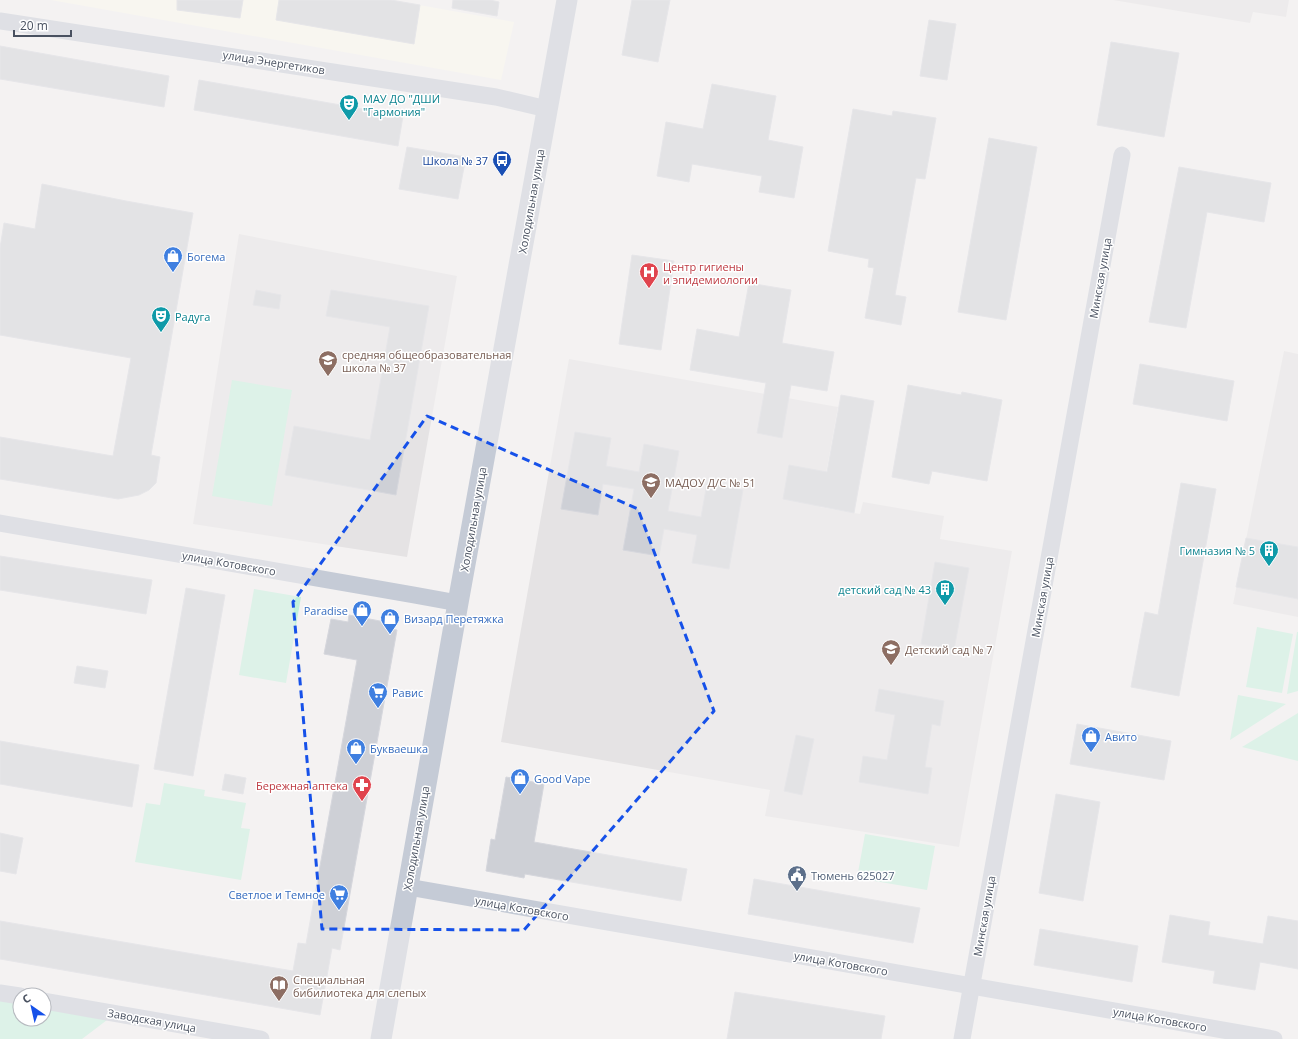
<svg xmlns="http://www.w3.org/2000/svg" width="1298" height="1039" font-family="'Open Sans',sans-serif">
	<rect width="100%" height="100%" fill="#f4f2f2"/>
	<!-- commercial -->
	<polygon fill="#fdfbed" points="51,0 391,0 514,22 501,80"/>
	<!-- education -->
	<g fill="#e5e3e4">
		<polygon points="1113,0 1289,0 1286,17 1253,12 1250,23"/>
		<polygon points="239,234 457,276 407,557 193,524"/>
		<polygon points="1284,351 1298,354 1298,617 1233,604"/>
		<polygon points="569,359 838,407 820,507 860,514 863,502 944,516 940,539 1012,551 959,847 765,816 770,790 501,742"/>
	</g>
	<!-- green -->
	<g fill="#c1f1db">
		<polygon points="232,380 292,390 272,506 212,496"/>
		<polygon points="254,589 301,597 286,683 239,675"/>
		<polygon points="1257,627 1293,634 1282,693 1246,687"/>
		<polygon points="1297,632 1298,632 1298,691 1287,694"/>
		<polygon points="1238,695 1286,704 1230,740"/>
		<polygon points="1298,713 1298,761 1242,747"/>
		<polygon points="164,783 205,790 204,796 246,803 241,828 250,829 241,880 135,862 146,803 160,805"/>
		<polygon points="865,834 935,846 927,890 857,878"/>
		<polygon points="0,997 20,1001 20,1019 44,1019 44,1005 111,1017 82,1039 0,1039"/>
	</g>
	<!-- building -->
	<g fill="#ced0d6" stroke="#d6d7dd">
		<polygon points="177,0 243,0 240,18 177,10"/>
		<polygon points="279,0 391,0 420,5 414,44 276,20"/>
		<polygon points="453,0 490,0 499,2 497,16 452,8"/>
		<polygon points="632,0 670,0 658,62 622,55"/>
		<polygon points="929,20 956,24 947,80 920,76"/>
		<polygon points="1111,42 1179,53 1164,137 1097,125"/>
		<polygon points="0,46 169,76 164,107 0,79"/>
		<polygon points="199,80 403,116 398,146 194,110"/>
		<polygon points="712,84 776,96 768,140 803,147 794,198 759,192 762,176 692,164 689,182 657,176 666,122 703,129"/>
		<polygon points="853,109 892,116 893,111 936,118 925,179 916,178 895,295 906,297 901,325 865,318 874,268 868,267 869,259 828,251"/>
		<polygon points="989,138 1037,147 1006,320 958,312"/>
		<polygon points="407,147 466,157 458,199 399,189"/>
		<polygon points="1179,167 1271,183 1264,222 1207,212 1186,328 1149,322"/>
		<polygon points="42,184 126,201 193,213 151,455 160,457 156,483 149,490 139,495 118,499 0,479 0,437 113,456 131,358 0,335 0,248 4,223 35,229"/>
		<polygon points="632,255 674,261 661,350 619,344"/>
		<polygon points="749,283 791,290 782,343 834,352 827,391 791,385 782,438 757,433 766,383 690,370 697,329 739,337"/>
		<polygon points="256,290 281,295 279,309 253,305"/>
		<polygon points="331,290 429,306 396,495 285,475 294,426 370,440 390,327 326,316"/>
		<polygon points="1140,364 1234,381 1227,421 1133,404"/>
		<polygon points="908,385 961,395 962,392 1002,400 987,481 932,471 929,484 892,477"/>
		<polygon points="841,395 874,401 854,513 783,499 789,465 827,472"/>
		<polygon points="575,432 611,438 606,466 639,472 644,444 679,451 668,511 701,517 707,483 743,490 729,569 692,563 697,535 664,529 659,556 623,550 634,489 603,484 598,515 561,509"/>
		<polygon points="1181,483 1216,489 1179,696 1131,687 1145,612 1158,615"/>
		<polygon points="1246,538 1298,547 1298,599 1236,587"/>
		<polygon points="0,556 152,580 146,614 0,590"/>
		<polygon points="935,562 969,568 954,650 921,644"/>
		<polygon points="186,588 225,595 193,776 154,769"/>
		<polygon points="349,615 385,622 384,628 397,630 340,950 332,948 320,1015 0,959 0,921 293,971 298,943 306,944 357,660 324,654 331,619 348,622"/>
		<polygon points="77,666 108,671 105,688 74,683"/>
		<polygon points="879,689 944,701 940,726 932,724 925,767 932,768 928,794 859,782 863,756 887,760 895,715 875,711"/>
		<polygon points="1077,724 1171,741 1164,780 1070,764"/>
		<polygon points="796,735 814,739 802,795 784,791"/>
		<polygon points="0,741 139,765 132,807 0,784"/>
		<polygon points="225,774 246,778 243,794 222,790"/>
		<polygon points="506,777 544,784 534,842 687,869 681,901 525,874 524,878 486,871 491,839 495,840"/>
		<polygon points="1056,794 1100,802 1083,901 1039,893"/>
		<polygon points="0,833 23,838 16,874 0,871"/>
		<polygon points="754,879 920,908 913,943 748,914"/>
		<polygon points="1170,915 1210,922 1208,935 1263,944 1268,916 1298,921 1298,969 1260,962 1255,990 1213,983 1215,971 1162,962"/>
		<polygon points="1040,929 1138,946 1132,982 1034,965"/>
		<polygon points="735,992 885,1016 881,1039 727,1039"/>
	</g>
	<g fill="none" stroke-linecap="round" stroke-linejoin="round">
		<!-- minor -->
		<g stroke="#c5cbd6" stroke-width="17">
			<polyline points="0,21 496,97 547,109"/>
			<polyline points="0,523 414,595 458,603"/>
			<polyline points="408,887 1274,1039"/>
			<polyline points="0,993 20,996"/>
			<polyline points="44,1001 261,1039"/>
			<polyline points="962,1039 1122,155"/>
		</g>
		<!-- tertiary -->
		<polyline stroke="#c5cbd6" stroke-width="21" points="381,1039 458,603 567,0"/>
	</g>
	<!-- marked area -->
	<path d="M0 0H1298V1039H0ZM427,416L638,509L714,711L524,930L322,929L293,602Z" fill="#f4f2f2" fill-opacity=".55" fill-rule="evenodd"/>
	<path fill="none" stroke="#1651e9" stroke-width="3" stroke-dasharray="8 5" stroke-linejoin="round" d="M427,416L638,509L714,711L524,930L322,929L293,602Z"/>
	<!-- icons -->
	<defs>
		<g id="theatre-pin" transform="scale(1)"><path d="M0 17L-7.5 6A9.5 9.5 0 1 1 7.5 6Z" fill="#0f9aa8" stroke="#fff"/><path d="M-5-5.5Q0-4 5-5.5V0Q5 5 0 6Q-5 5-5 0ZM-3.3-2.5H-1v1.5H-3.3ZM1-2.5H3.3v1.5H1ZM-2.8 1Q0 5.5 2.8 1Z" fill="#fff"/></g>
		<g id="bus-pin" transform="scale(1)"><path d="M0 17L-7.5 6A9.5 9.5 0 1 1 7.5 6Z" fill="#1a4fb4" stroke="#fff"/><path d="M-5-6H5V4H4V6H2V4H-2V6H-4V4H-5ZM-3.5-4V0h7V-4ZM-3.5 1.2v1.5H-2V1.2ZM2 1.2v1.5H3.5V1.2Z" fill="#fff"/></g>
		<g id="shop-pin" transform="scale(1)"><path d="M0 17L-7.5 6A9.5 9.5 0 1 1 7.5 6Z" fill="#3f7fe0" stroke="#fff"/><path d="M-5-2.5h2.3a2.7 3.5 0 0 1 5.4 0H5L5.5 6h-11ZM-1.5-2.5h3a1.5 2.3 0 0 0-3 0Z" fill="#fff"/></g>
		<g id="hospital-pin" transform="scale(1)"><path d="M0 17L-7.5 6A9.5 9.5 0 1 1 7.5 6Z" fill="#e0444e" stroke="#fff"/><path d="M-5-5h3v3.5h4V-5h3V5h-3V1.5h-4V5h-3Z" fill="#fff"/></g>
		<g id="school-pin" transform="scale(1)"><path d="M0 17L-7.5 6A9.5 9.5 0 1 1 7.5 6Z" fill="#8d6e63" stroke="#fff"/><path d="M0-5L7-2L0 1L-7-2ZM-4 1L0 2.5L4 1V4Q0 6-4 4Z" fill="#fff"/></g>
		<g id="building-pin" transform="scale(1)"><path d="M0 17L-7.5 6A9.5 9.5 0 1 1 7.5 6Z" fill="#0f9aa8" stroke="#fff"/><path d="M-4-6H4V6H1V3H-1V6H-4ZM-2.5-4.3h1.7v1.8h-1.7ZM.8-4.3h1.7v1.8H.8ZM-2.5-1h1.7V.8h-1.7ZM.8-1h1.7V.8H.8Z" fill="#fff"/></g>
		<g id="supermarket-pin" transform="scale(1)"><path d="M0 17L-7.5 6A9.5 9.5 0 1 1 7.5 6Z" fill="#3f7fe0" stroke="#fff"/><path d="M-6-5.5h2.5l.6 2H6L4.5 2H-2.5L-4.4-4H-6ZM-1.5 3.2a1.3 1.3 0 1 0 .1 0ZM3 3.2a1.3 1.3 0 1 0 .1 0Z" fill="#fff"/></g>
		<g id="pharmacy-pin" transform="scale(1)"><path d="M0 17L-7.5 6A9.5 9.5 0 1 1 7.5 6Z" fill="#e0444e" stroke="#fff"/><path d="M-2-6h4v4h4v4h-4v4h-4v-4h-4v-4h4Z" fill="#fff"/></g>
		<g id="civic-pin" transform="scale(1)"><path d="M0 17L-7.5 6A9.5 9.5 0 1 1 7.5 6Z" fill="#5c6f8a" stroke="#fff"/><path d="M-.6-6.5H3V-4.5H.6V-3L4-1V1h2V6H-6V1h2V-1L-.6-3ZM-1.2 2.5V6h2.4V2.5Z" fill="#fff"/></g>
		<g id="library-pin" transform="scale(1)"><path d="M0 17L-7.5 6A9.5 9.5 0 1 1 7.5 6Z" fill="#8d6e63" stroke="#fff"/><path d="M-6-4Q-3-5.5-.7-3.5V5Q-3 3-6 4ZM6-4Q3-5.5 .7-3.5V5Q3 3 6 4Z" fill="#fff"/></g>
	</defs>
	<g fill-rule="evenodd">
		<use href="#theatre-pin" x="349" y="104"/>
		<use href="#bus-pin" x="502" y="160"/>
		<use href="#shop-pin" x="173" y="256"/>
		<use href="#hospital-pin" x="649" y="272"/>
		<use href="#theatre-pin" x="161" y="316"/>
		<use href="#school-pin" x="328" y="360"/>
		<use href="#school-pin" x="651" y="482"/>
		<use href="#building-pin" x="1269" y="550"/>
		<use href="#building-pin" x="945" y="589"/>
		<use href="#shop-pin" x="362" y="610"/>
		<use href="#shop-pin" x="390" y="618"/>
		<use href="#school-pin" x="891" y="649"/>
		<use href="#supermarket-pin" x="378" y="692"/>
		<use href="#shop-pin" x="1091" y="736"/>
		<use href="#shop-pin" x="356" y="748"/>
		<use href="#shop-pin" x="520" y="778"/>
		<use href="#pharmacy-pin" x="362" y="785"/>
		<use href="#civic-pin" x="797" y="875"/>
		<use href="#supermarket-pin" x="339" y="894"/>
		<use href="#library-pin" x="279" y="985"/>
	</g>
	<g text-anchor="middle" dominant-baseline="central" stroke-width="3" stroke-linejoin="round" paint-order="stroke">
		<!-- street labels -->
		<g font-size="11" fill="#495160" stroke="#fff">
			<text transform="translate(274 62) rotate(9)">улица Энергетиков</text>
			<text transform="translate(531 201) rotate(-80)">Холодильная улица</text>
			<text transform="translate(1100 278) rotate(-80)">Минская улица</text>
			<text transform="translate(473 519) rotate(-80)">Холодильная улица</text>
			<text transform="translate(229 563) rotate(10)">улица Котовского</text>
			<text transform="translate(1042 597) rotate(-80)">Минская улица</text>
			<text transform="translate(416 838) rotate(-80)">Холодильная улица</text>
			<text transform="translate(522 908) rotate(10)">улица Котовского</text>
			<text transform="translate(984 916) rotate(-80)">Минская улица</text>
			<text transform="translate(841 963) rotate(10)">улица Котовского</text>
			<text transform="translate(1160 1019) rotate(10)">улица Котовского</text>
			<text transform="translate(152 1020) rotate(10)">Заводская улица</text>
		</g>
		<!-- culture labels -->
		<g font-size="11" fill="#0d838f" stroke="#fff" text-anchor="start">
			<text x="363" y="98">МАУ ДО "ДШИ<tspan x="363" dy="13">"Гармония"</tspan></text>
			<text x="175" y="316">Радуга</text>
			<text x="1255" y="550" text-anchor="end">Гимназия № 5</text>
			<text x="931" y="589" text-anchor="end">детский сад № 43</text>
		</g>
		<!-- transit labels -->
		<g font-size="11" fill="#164399" stroke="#fff" text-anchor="end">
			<text x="488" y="160">Школа № 37</text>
		</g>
		<!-- shop labels -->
		<g font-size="11" fill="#366cbe" stroke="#fff" text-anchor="start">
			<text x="187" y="256">Богема</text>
			<text x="348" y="610" text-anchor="end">Paradise</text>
			<text x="404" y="618">Визард Перетяжка</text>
			<text x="392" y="692">Равис</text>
			<text x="1105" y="736">Авито</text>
			<text x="370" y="748">Букваешка</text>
			<text x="534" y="778">Good Vape</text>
			<text x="325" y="894" text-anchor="end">Светлое и Темное</text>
		</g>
		<!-- health labels -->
		<g font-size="11" fill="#be3a42" stroke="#fff" text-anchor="start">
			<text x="663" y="266">Центр гигиены<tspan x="663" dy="13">и эпидемиологии</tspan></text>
			<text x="348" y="785" text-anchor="end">Бережная аптека</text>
		</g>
		<!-- education labels -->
		<g font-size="11" fill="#785e54" stroke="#fff" text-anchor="start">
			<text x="342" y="354">средняя общеобразовательная<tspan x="342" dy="13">школа № 37</tspan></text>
			<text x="665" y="482">МАДОУ Д/С № 51</text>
			<text x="905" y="649">Детский сад № 7</text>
			<text x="293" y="979">Специальная<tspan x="293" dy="13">бибилиотека для слепых</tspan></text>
		</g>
		<!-- service labels -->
		<g font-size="11" fill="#4e5e75" stroke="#fff" text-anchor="start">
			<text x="811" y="875">Тюмень 625027</text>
		</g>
	</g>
	<!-- north arrow -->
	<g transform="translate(32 1007) rotate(326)"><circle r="19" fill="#ffffff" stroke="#b6b9bf"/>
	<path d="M0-3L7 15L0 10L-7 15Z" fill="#1651e9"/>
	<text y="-6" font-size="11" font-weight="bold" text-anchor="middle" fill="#495160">С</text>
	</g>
	<!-- scale -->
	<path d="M14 30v6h57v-6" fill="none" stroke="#495160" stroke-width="2"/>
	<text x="20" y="30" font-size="12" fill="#495160" stroke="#ffffff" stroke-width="3" paint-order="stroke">20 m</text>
</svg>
